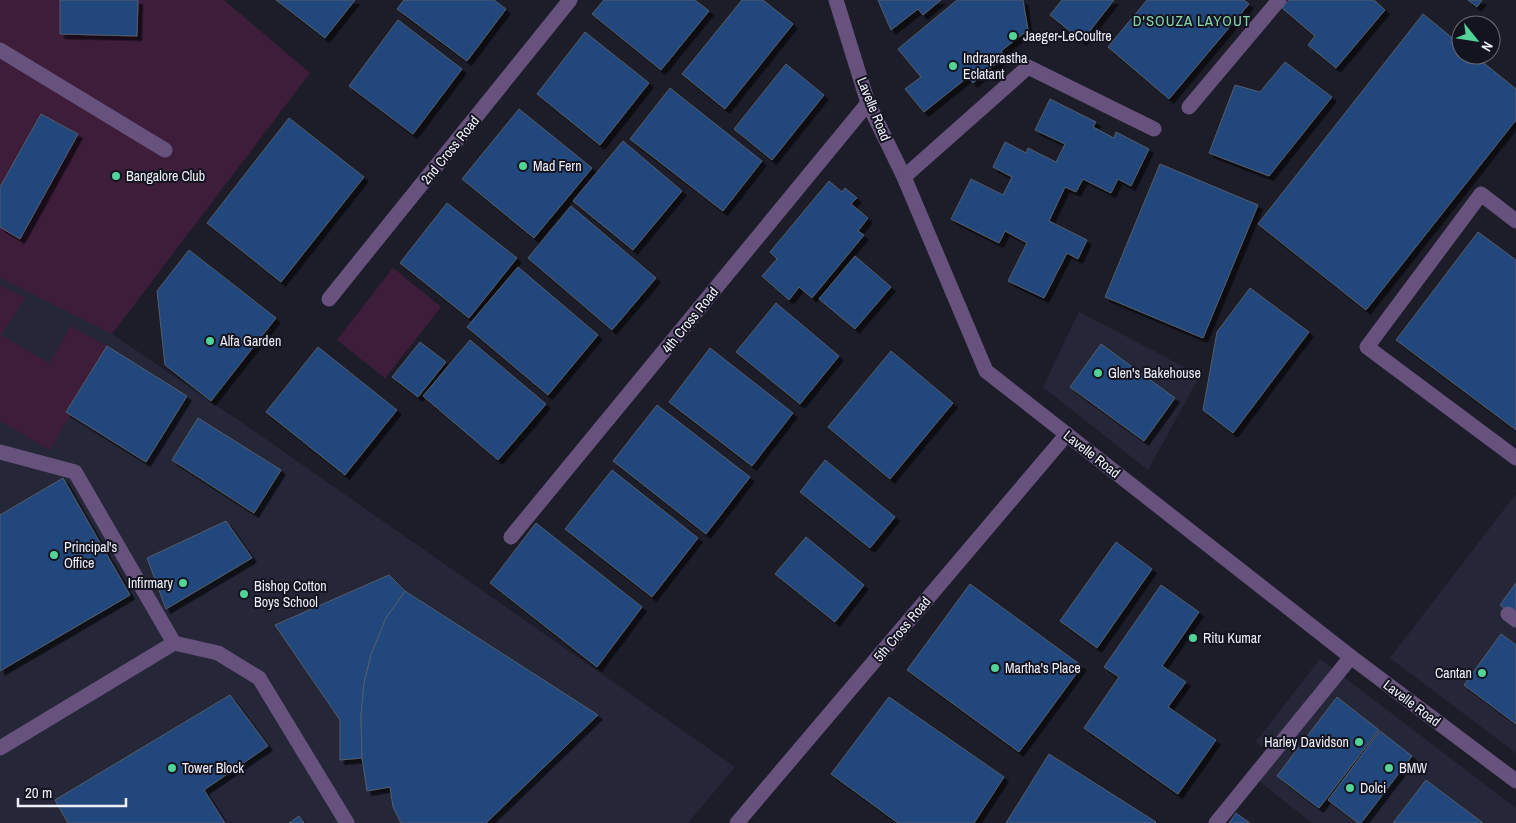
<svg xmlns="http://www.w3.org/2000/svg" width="1516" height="823" font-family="'Archivo Narrow',sans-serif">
	<defs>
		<filter id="shadow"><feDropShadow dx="4.5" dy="4.5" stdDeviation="0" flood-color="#0009"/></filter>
	</defs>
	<rect width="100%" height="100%" fill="#1d1d2a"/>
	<!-- built -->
	<g fill="#252638">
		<polygon points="0,278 112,334 241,422 735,767 688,823 0,823"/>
		<polygon points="1079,312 1200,375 1148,470 1043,387"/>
		<polygon points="1516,494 1516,753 1390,658"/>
		<polygon points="1320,659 1516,808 1516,823 1312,823 1259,781 1278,757 1256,742"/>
	</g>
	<!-- grass -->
	<g fill="#3e1d3b">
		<polygon points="0,0 224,0 310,73 112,334 0,278"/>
		<polygon points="393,268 441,307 385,378 337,340"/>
		<polygon points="0,285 25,298 1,335 49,363 71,326 109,347 50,450 0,421"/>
	</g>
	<!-- building -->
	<g fill="#21477c" stroke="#545d6a" filter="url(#shadow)">
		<polygon points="60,0 138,0 137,36 60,34"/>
		<polygon points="276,0 355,0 325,38"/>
		<polygon points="404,0 494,0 506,9 467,61 397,9"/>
		<polygon points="604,0 695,0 709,11 661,70 592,14"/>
		<polygon points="742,0 763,0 793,24 725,109 682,74"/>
		<polygon points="878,0 941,0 923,15 918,9 891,30"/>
		<polygon points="957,0 1023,0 1028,30 1001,51 1005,56 973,83 968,77 924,112 905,89 921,77 898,49"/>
		<polygon points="1062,0 1114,0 1082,41 1050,15"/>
		<polygon points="1147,0 1244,0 1249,4 1169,99 1108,47"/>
		<polygon points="1289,0 1374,0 1385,10 1336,68 1308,45 1315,36 1282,8"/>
		<polygon points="1468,0 1482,0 1477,7"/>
		<polygon points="1423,14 1461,45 1461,55 1474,55 1516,89 1516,120 1366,310 1258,224"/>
		<polygon points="398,20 462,69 413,134 349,86"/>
		<polygon points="585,32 649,83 600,145 537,94"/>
		<polygon points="1285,62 1332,97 1269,176 1209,153 1235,85 1260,92"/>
		<polygon points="786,64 824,95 772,160 734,129"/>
		<polygon points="670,88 762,161 723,211 630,139"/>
		<polygon points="1050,99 1096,122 1093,127 1114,138 1116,132 1149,149 1131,186 1118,179 1111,193 1083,179 1076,192 1065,187 1049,221 1087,240 1078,259 1067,253 1044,298 1008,281 1027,243 1005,231 999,243 951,219 971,179 1003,195 1012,177 993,167 1005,142 1026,153 1028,148 1056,162 1065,144 1035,130"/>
		<polygon points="519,109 592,168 534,238 462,179"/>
		<polygon points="41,114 78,134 20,239 0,227 0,187"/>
		<polygon points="289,118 364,177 281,282 207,223"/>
		<polygon points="623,141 682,191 633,250 573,201"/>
		<polygon points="1160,164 1258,205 1203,338 1105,297"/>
		<polygon points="829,181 842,192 845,188 857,198 851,204 868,218 858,231 864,235 812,298 799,287 789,300 762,276 777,259 770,252"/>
		<polygon points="447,203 517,258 469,318 400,263"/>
		<polygon points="571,206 656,278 612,330 528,258"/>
		<polygon points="1478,232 1516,260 1516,430 1396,340"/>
		<polygon points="189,250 276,318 211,401 165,365 157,291"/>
		<polygon points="855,256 891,287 855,329 819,299"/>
		<polygon points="518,267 598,335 548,395 467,327"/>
		<polygon points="1250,288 1309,332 1233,433 1203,410 1217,332"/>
		<polygon points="776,303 839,356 800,404 736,352"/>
		<polygon points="470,340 546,404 498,460 423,396"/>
		<polygon points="420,342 446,362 418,397 392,377"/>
		<polygon points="1101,344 1175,398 1144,441 1070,387"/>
		<polygon points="107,346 187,396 146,462 66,412"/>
		<polygon points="318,347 397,410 345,475 266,412"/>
		<polygon points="710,348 793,413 752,466 669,402"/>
		<polygon points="891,351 953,403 890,479 828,427"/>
		<polygon points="657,405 750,477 706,534 613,461"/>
		<polygon points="198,418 281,470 254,513 172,460"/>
		<polygon points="825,460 895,517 870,548 800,492"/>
		<polygon points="612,470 698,538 652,597 565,529"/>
		<polygon points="63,478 130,595 0,671 0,515"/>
		<polygon points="226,521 252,558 166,609 147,558"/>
		<polygon points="536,523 642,607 597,667 490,583"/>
		<polygon points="806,537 864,585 835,622 775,574"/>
		<polygon points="1116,542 1152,569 1097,648 1060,621"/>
		<polygon points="389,575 405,591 386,618 371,655 364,683 361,716 362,758 340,760 340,720 275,625"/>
		<polygon points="1516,583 1516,617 1500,605"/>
		<polygon points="970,584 1082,666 1019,752 907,670"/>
		<polygon points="1161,585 1199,612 1162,666 1186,682 1168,707 1216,740 1178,794 1084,728 1119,677 1104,667"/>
		<polygon points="405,591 598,715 486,823 401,823 393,807 390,787 367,791 362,758 361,716 364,683 371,655 386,618"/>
		<polygon points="1501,634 1516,645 1516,724 1464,685"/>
		<polygon points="230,695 268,746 204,790 225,823 68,823 55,800"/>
		<polygon points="889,697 1004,777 974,823 898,823 831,774"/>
		<polygon points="1337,697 1379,730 1319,808 1277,776"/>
		<polygon points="1380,731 1412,756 1361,823 1358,823 1328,800"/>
		<polygon points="1049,754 1156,822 1155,823 1006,823"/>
		<polygon points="1426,780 1483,823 1393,823"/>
		<polygon points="1236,813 1250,823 1229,823"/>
		<polygon points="299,816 304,823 289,823"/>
	</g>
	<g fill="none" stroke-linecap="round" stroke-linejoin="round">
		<!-- minor -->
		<g stroke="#67527d" stroke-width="15">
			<polyline points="836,0 868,103 904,177 986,371 1351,657 1516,781"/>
			<polyline points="0,50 165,150"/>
			<polyline points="1189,107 1279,0"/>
			<polyline points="904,177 1028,67 1154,129"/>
			<polyline points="1516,221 1481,194 1367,347 1516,458"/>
			<polyline points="329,299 570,0"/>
			<polyline points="0,452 75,472 174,643"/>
			<polyline points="511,537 868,103"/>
			<polyline points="1508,614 1516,620"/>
			<polyline points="0,748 174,643 218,653 259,678 347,823"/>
			<polyline points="737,823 1067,434"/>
			<polyline points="1216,823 1351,657"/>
		</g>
	</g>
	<!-- markers -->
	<g fill="#53d396" stroke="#141420" stroke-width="2">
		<circle cx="1013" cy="36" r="5"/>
		<circle cx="953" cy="66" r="5"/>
		<circle cx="523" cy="166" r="5"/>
		<circle cx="116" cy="176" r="5"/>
		<circle cx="210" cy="341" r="5"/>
		<circle cx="1098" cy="373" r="5"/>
		<circle cx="54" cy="555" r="5"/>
		<circle cx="183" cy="583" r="5"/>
		<circle cx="244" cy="594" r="5"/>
		<circle cx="1193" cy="638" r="5"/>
		<circle cx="995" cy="668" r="5"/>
		<circle cx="1482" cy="673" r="5"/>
		<circle cx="1359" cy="742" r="5"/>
		<circle cx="172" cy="768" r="5"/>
		<circle cx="1389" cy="768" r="5"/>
		<circle cx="1350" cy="788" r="5"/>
	</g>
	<g text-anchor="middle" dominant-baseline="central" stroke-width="4" stroke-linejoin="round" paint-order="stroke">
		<!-- poi labels -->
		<g font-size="14" fill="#eeeff8" stroke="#141420" text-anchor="start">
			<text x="1023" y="36">Jaeger-LeCoultre</text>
			<text x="963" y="58">Indraprastha<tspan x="963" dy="16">Eclatant</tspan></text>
			<text x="533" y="166">Mad Fern</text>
			<text x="126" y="176">Bangalore Club</text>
			<text x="220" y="341">Alfa Garden</text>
			<text x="1108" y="373">Glen's Bakehouse</text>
			<text x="64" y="547">Principal's<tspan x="64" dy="16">Office</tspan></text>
			<text x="173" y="583" text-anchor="end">Infirmary</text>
			<text x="254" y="586">Bishop Cotton<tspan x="254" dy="16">Boys School</tspan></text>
			<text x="1203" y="638">Ritu Kumar</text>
			<text x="1005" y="668">Martha's Place</text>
			<text x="1472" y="673" text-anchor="end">Cantan</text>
			<text x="1349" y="742" text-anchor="end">Harley Davidson</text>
			<text x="182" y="768">Tower Block</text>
			<text x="1399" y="768">BMW</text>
			<text x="1360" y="788">Dolci</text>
		</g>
		<!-- street labels -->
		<g font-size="14" fill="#eeeff8" stroke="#141420">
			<text transform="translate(874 109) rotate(68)">Lavelle Road</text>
			<text transform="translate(450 150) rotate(-51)">2nd Cross Road</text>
			<text transform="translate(690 320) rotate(-51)">4th Cross Road</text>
			<text transform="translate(1092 454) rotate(38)">Lavelle Road</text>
			<text transform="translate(902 629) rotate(-50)">5th Cross Road</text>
			<text transform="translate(1412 703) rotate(37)">Lavelle Road</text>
		</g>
		<!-- neighbourhood labels -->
		<g font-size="15" letter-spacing="1" fill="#86d5aa" stroke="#141420">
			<text x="1192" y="20">D'SOUZA LAYOUT</text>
		</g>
	</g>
	<!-- north arrow -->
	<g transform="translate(1476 40) rotate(120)"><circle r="24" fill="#141420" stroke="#6b6c76"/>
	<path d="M0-4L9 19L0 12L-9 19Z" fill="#53d396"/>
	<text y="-8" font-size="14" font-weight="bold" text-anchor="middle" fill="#eeeff8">N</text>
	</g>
	<!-- scale -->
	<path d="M18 798v8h108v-8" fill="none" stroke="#eeeff8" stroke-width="2.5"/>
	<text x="25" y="798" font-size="15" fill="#eeeff8" stroke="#141420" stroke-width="4" paint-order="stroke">20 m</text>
</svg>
